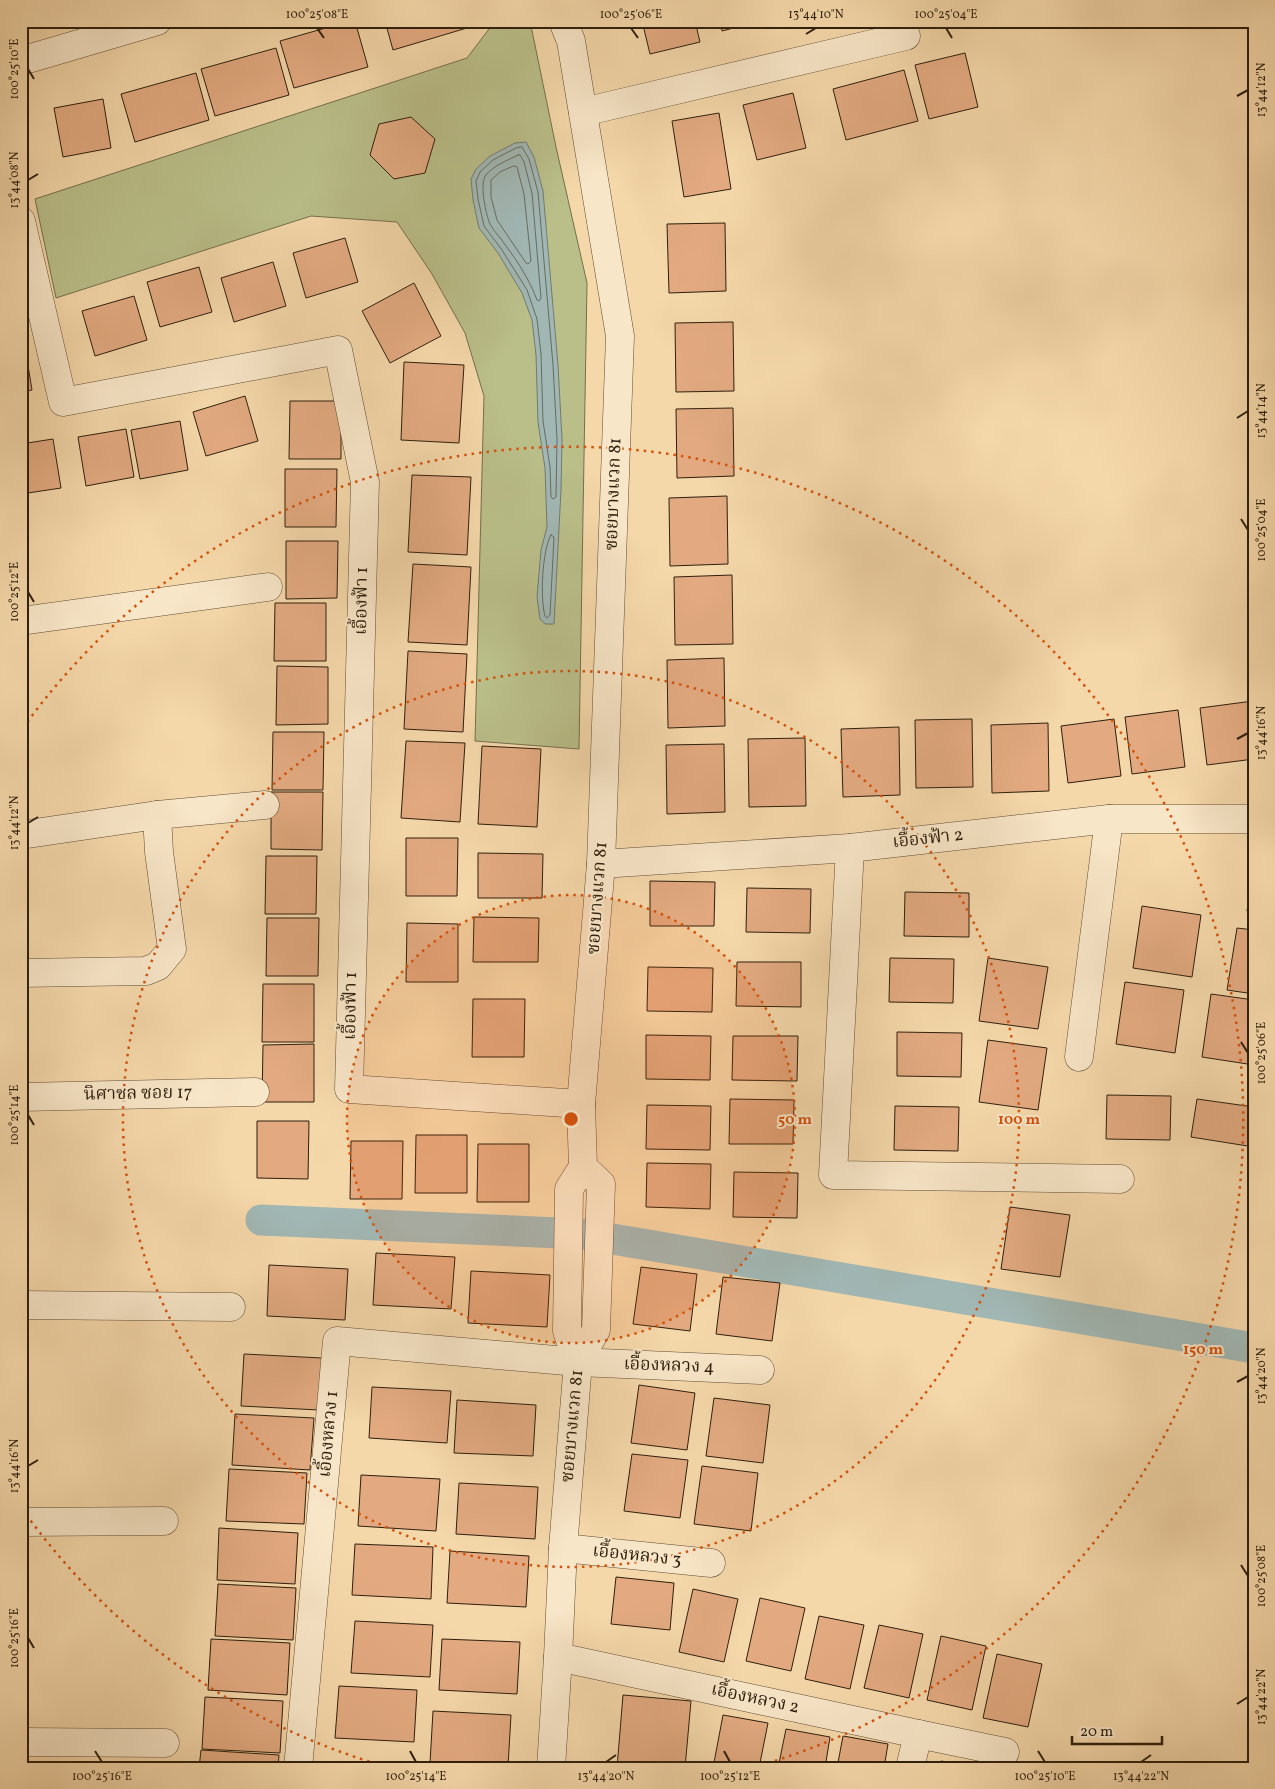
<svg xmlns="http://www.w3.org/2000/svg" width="1275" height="1789" font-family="Vollkorn,'Noto Serif Thai',serif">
	<rect width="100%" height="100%" fill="#f5d8aa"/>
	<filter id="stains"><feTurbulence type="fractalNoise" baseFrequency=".004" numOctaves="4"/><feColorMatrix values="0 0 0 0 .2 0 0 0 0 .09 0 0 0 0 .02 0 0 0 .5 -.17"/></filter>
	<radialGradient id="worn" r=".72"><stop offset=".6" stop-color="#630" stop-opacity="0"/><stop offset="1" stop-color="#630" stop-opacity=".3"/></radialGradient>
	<!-- green -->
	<polygon fill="#babf8a" stroke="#746f4c" points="495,21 530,21 556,147 587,283 579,749 475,741 484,396 465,333 432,274 397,222 311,216 56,298 35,199 467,58"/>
	<!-- water -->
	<polygon fill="#a1b7b4" stroke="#737a71" points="526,142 534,157 543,191 558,365 562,439 561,490 554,624 545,624 540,619 537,597 541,550 547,527 545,468 538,422 536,355 532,320 522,293 498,253 479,228 473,200 471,179 476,169 490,156 515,143"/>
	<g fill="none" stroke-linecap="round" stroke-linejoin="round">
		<!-- shore -->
		<g stroke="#686b60" stroke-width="1">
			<polygon points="522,147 529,159 538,192 553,365 557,439 556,497 553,499 551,497 550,467 543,421 541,354 537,319 527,290 502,250 484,226 478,199 476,181 480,172 493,160 516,148"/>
			<path d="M518,155H520L524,162L532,193L541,298L539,301L537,300C530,281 518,262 506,246C501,238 494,232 490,224C486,215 479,183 486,175C494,165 507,161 518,155Z"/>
			<polygon points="514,166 517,167 524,194 531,261 528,264 526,263 497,220 491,197 491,180 500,172"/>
			<path d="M551,535L554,537L550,615L547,618L545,616C540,598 542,551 551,535Z"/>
		</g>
		<!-- canal -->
		<polyline stroke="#a1b7b4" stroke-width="31" points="261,1220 583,1234 1254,1348"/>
	</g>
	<!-- building -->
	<g fill="#e3aa81" stroke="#2e1f0d">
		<polygon points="350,21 355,21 368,67 294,88 280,41"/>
		<polygon points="385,21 465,21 467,28 393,50"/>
		<polygon points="642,21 695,21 700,42 650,54"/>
		<polygon points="720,21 760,21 722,31"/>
		<polygon points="276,48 289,95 215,116 201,69"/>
		<polygon points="965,53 978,107 929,119 915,65"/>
		<polygon points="904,70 918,121 846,140 833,89"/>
		<polygon points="196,73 209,120 135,142 121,94"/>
		<polygon points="793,93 806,148 757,160 743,105"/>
		<polygon points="103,99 111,148 63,157 54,108"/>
		<polygon points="719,113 731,189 684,197 672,121"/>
		<polygon points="411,117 435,139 425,173 394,179 370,155 379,124"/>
		<polygon points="725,223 726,291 669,293 667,224"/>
		<polygon points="345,238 358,282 306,298 293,253"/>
		<polygon points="273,262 286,306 234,322 221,278"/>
		<polygon points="199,267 212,312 160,327 147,282"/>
		<polygon points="414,283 441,336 390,363 362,311"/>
		<polygon points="134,296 147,340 95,356 82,311"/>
		<polygon points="733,322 734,391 676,392 675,323"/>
		<polygon points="21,341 24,341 32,390 21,392"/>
		<polygon points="404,362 464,365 459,443 401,440"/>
		<polygon points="245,396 258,441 206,456 193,412"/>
		<polygon points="290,401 341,401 341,459 289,459"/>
		<polygon points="733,408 734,476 677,478 676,409"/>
		<polygon points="180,421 188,470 140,479 131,430"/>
		<polygon points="126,429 134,477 86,486 78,437"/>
		<polygon points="53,439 61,488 21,494 21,444"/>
		<polygon points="285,469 337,469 336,527 285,527"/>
		<polygon points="412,475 471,477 467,555 408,552"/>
		<polygon points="727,496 728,564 670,566 669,498"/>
		<polygon points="286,541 338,541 337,598 286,599"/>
		<polygon points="413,564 471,567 467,645 408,642"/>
		<polygon points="732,575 733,644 675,645 674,577"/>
		<polygon points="275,603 326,603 326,661 274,661"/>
		<polygon points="408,651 467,654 463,732 404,729"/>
		<polygon points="724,658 725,726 668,728 667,660"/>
		<polygon points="277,666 328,667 328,724 276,725"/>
		<polygon points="1253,701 1254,759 1207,765 1200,708"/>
		<polygon points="1178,710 1185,767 1132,774 1125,717"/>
		<polygon points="972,719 973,787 916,788 915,720"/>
		<polygon points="1114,719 1121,776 1068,783 1061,726"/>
		<polygon points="1048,723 1049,791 992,793 991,725"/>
		<polygon points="899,727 900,795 843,797 841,729"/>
		<polygon points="273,732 324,732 323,790 272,790"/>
		<polygon points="805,738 806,806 749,807 748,739"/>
		<polygon points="406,741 465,743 460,822 401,818"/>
		<polygon points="724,744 725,812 667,814 666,745"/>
		<polygon points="482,746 541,749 537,827 478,824"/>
		<polygon points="271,792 323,792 322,850 271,849"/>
		<polygon points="406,838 458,838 457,896 406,896"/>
		<polygon points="478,853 543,854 542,898 478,898"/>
		<polygon points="266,856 317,856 316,914 265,914"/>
		<polygon points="1254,865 1254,912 1247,911"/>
		<polygon points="650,881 715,882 714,926 650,926"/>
		<polygon points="747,888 811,889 810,933 746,932"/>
		<polygon points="905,892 969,893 969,937 904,936"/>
		<polygon points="1142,906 1201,915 1192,977 1133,968"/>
		<polygon points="474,917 539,918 538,962 473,962"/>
		<polygon points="267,918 319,918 318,976 266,976"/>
		<polygon points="407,923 458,924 458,982 406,982"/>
		<polygon points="1237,928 1254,930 1254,994 1227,990"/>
		<polygon points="890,958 954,959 953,1003 889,1002"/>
		<polygon points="988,958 1048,967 1038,1029 979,1021"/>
		<polygon points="737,962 801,962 801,1007 736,1006"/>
		<polygon points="648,967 713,968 712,1012 647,1011"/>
		<polygon points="1125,982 1184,990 1175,1053 1116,1044"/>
		<polygon points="263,984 314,984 314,1042 262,1042"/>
		<polygon points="1211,994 1254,1000 1254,1065 1202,1057"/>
		<polygon points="473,999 525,999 524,1057 472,1057"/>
		<polygon points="897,1032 962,1033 961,1077 897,1076"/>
		<polygon points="646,1035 711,1036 710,1080 646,1079"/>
		<polygon points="733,1036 798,1036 797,1081 732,1080"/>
		<polygon points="988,1040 1047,1048 1038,1110 979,1102"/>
		<polygon points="314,1044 314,1102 262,1102 263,1045"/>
		<polygon points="1107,1095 1171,1096 1170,1140 1106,1139"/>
		<polygon points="730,1099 794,1100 793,1144 729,1144"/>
		<polygon points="1197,1099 1254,1107 1254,1147 1191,1137"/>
		<polygon points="647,1105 711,1106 710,1150 646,1149"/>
		<polygon points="895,1106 959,1107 958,1151 894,1150"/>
		<polygon points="257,1121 309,1121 308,1179 257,1178"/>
		<polygon points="416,1135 467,1135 467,1193 415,1193"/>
		<polygon points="351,1141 403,1141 402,1199 350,1199"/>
		<polygon points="478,1144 529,1144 529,1202 477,1202"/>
		<polygon points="647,1163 711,1164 710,1209 646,1207"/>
		<polygon points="734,1172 798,1173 797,1218 733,1217"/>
		<polygon points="1010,1207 1070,1215 1060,1277 1001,1269"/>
		<polygon points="376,1253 455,1257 451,1309 373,1305"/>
		<polygon points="269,1265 348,1269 345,1320 267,1316"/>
		<polygon points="641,1267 697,1274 690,1331 633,1324"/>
		<polygon points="471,1271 550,1275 547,1327 468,1323"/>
		<polygon points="723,1277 780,1283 772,1341 716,1334"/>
		<polygon points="244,1354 322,1358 319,1410 241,1406"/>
		<polygon points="639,1385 695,1393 687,1450 631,1443"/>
		<polygon points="372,1387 451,1391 447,1443 369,1438"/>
		<polygon points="714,1398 770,1405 763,1463 706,1456"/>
		<polygon points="457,1400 536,1405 533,1456 454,1453"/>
		<polygon points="235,1414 314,1418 310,1470 232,1465"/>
		<polygon points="632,1454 688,1460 680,1518 624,1511"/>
		<polygon points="702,1466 758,1473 751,1531 694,1524"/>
		<polygon points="229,1469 307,1473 304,1524 226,1521"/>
		<polygon points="361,1475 440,1479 436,1531 358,1526"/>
		<polygon points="459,1483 538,1487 535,1539 456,1534"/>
		<polygon points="219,1528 298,1533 295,1584 217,1580"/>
		<polygon points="355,1544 433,1547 431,1599 352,1595"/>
		<polygon points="450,1551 529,1556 526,1607 447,1603"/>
		<polygon points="616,1577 674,1583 670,1630 611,1624"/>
		<polygon points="218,1584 296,1588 293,1640 215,1636"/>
		<polygon points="693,1589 738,1599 724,1662 679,1652"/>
		<polygon points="760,1598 805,1608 791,1671 746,1661"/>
		<polygon points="819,1616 864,1625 850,1689 805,1679"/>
		<polygon points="355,1621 433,1625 430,1677 351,1673"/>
		<polygon points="879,1625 923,1634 909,1698 864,1688"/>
		<polygon points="941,1636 986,1646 972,1710 927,1700"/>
		<polygon points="211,1639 290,1643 287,1695 208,1690"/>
		<polygon points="442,1639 520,1642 517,1694 439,1690"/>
		<polygon points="997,1654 1042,1664 1028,1727 983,1718"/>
		<polygon points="339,1686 417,1690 414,1742 335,1738"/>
		<polygon points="623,1695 691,1701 685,1768 617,1768"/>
		<polygon points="205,1697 283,1701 280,1753 202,1749"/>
		<polygon points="433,1711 511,1715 508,1767 430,1763"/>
		<polygon points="723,1715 768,1723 759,1768 713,1768"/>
		<polygon points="786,1729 830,1737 825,1768 778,1768"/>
		<polygon points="843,1736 888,1744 884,1768 837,1768"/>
		<polygon points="201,1750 279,1755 278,1768 199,1768"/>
		<polygon points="941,1761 983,1768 940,1768"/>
	</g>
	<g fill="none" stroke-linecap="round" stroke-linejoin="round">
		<!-- minor casing -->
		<g stroke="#604d34" stroke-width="29">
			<g id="minor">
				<polyline points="21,61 157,21"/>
				<polyline points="583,112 906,36"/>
				<polyline points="21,221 63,402 338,350 365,482 349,1089 581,1104"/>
				<polyline points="21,621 268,587"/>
				<polyline points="157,815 265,805"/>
				<polyline points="21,835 157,815 159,852 172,949 158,966 146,971 21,973"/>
				<polyline points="850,848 833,1175 1120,1179"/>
				<polyline points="601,864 850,848 1109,819 1254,819"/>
				<polyline points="1079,1057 1109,819"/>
				<polyline points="21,1097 255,1092"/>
				<polyline points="21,1305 231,1307"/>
				<polyline points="578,1362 567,1331 569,1189 583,1167"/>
				<polyline points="21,1522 164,1521"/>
				<polyline points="563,1548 711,1563"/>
				<polyline points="558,1657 918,1734 910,1768"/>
				<polyline points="918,1734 1005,1752"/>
				<polyline points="21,1742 165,1743"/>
				<polyline points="298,1768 337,1341 578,1362 760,1370"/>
				<polyline points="551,1768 558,1657 563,1548 578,1362 596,1330 601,1184 583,1167 581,1104 601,864 620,336 571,41 563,21"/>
			</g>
		</g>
		<!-- minor -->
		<use href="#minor" stroke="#f8e6c8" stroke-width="28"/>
	</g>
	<!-- ticks -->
	<path fill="none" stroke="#2e1f0d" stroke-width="2" d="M317,28L324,38M631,28L638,38M946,28L952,38M806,34L816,28M28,69L34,79M1237,96L1248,90M28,180L38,174M1237,418L1248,411M1241,519L1248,530M28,592L34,602M1237,739L1248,733M28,823L38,817M1241,1042L1248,1053M28,1115L34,1125M1237,1382L1248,1376M28,1466L38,1460M1241,1565L1248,1576M28,1638L34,1648M1237,1704L1248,1697M95,1751L102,1762M410,1751L416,1762M724,1751L730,1762M1038,1751L1045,1762M606,1762L616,1755M1141,1762L1151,1755"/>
	<!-- distance rings -->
	<circle cx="571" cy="1119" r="224" fill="#d5530c" fill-opacity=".12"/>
	<g fill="none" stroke="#d5530c" stroke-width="2.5" stroke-dasharray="2.5 5">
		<circle cx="571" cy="1119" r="224"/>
		<circle cx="571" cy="1119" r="448"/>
		<path d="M391 1768A673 673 0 0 1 23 1510M23 728A673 673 0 1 1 751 1768"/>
	</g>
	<g text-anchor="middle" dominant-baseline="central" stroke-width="4" stroke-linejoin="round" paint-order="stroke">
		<!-- street labels -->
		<g font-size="18" fill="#2e1f0d" stroke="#f8e6c8">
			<text transform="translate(614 494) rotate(-88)">ซอยบางแวก 81</text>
			<text transform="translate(362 601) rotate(-89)">เอื้องฟ้า 1</text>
			<text transform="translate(928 839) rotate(-6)">เอื้องฟ้า 2</text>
			<text transform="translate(598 898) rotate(-86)">ซอยบางแวก 81</text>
			<text transform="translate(351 1006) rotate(-89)">เอื้องฟ้า 1</text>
			<text transform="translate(138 1094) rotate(-1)">นิศาชล ซอย 17</text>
			<text transform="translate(669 1366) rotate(2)">เอื้องหลวง 4</text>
			<text transform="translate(573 1426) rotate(-85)">ซอยบางแวก 81</text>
			<text transform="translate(329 1434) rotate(-85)">เอิ้องหลวง 1</text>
			<text transform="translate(637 1556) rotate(6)">เอื้องหลวง 3</text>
			<text transform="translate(755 1699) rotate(12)">เอื้องหลวง 2</text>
		</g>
	</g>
	<circle cx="571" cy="1119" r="8" fill="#d5530c" stroke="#f8e6c8" stroke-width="2.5"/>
	<g font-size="15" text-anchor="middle" font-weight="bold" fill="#d5530c" stroke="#f8e6c8" stroke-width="4" stroke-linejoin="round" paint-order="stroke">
		<text x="795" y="1124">50 m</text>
		<text x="1019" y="1124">100 m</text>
		<text x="1203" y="1354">150 m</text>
	</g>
	<!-- margin -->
	<rect width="1275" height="1789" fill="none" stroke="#f5d8aa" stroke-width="55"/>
	<!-- scale -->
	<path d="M1072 1736v8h90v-8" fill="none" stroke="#2e1f0d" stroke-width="2.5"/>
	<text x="1080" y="1736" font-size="15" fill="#2e1f0d" stroke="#f8e6c8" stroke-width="4" paint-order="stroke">20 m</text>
	<rect x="28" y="28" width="1220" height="1734" fill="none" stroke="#2e1f0d" stroke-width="2"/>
	<g font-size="12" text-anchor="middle" fill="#2e1f0d">
		<text x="317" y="18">100°25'08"E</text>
		<text x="631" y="18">100°25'06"E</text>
		<text x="816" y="18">13°44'10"N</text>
		<text x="946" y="18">100°25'04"E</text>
		<text transform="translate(14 69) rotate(-90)" y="4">100°25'10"E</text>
		<text transform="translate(1261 90) rotate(-90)" y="4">13°44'12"N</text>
		<text transform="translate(14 180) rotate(-90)" y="4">13°44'08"N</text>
		<text transform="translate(1261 411) rotate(-90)" y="4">13°44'14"N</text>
		<text transform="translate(1261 530) rotate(-90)" y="4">100°25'04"E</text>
		<text transform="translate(14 592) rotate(-90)" y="4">100°25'12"E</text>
		<text transform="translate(1261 733) rotate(-90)" y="4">13°44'16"N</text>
		<text transform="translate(14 823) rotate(-90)" y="4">13°44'12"N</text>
		<text transform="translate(1261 1053) rotate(-90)" y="4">100°25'06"E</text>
		<text transform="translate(14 1115) rotate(-90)" y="4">100°25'14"E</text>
		<text transform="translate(1261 1376) rotate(-90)" y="4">13°44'20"N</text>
		<text transform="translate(14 1466) rotate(-90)" y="4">13°44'16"N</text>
		<text transform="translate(1261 1576) rotate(-90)" y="4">100°25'08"E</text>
		<text transform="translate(14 1638) rotate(-90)" y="4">100°25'16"E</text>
		<text transform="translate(1261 1697) rotate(-90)" y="4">13°44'22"N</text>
		<text x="102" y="1780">100°25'16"E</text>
		<text x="416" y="1780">100°25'14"E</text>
		<text x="606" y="1780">13°44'20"N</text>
		<text x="730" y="1780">100°25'12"E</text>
		<text x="1045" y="1780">100°25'10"E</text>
		<text x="1141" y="1780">13°44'22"N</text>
	</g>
	<rect width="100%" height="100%" filter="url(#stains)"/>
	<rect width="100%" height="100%" fill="url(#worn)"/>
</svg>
